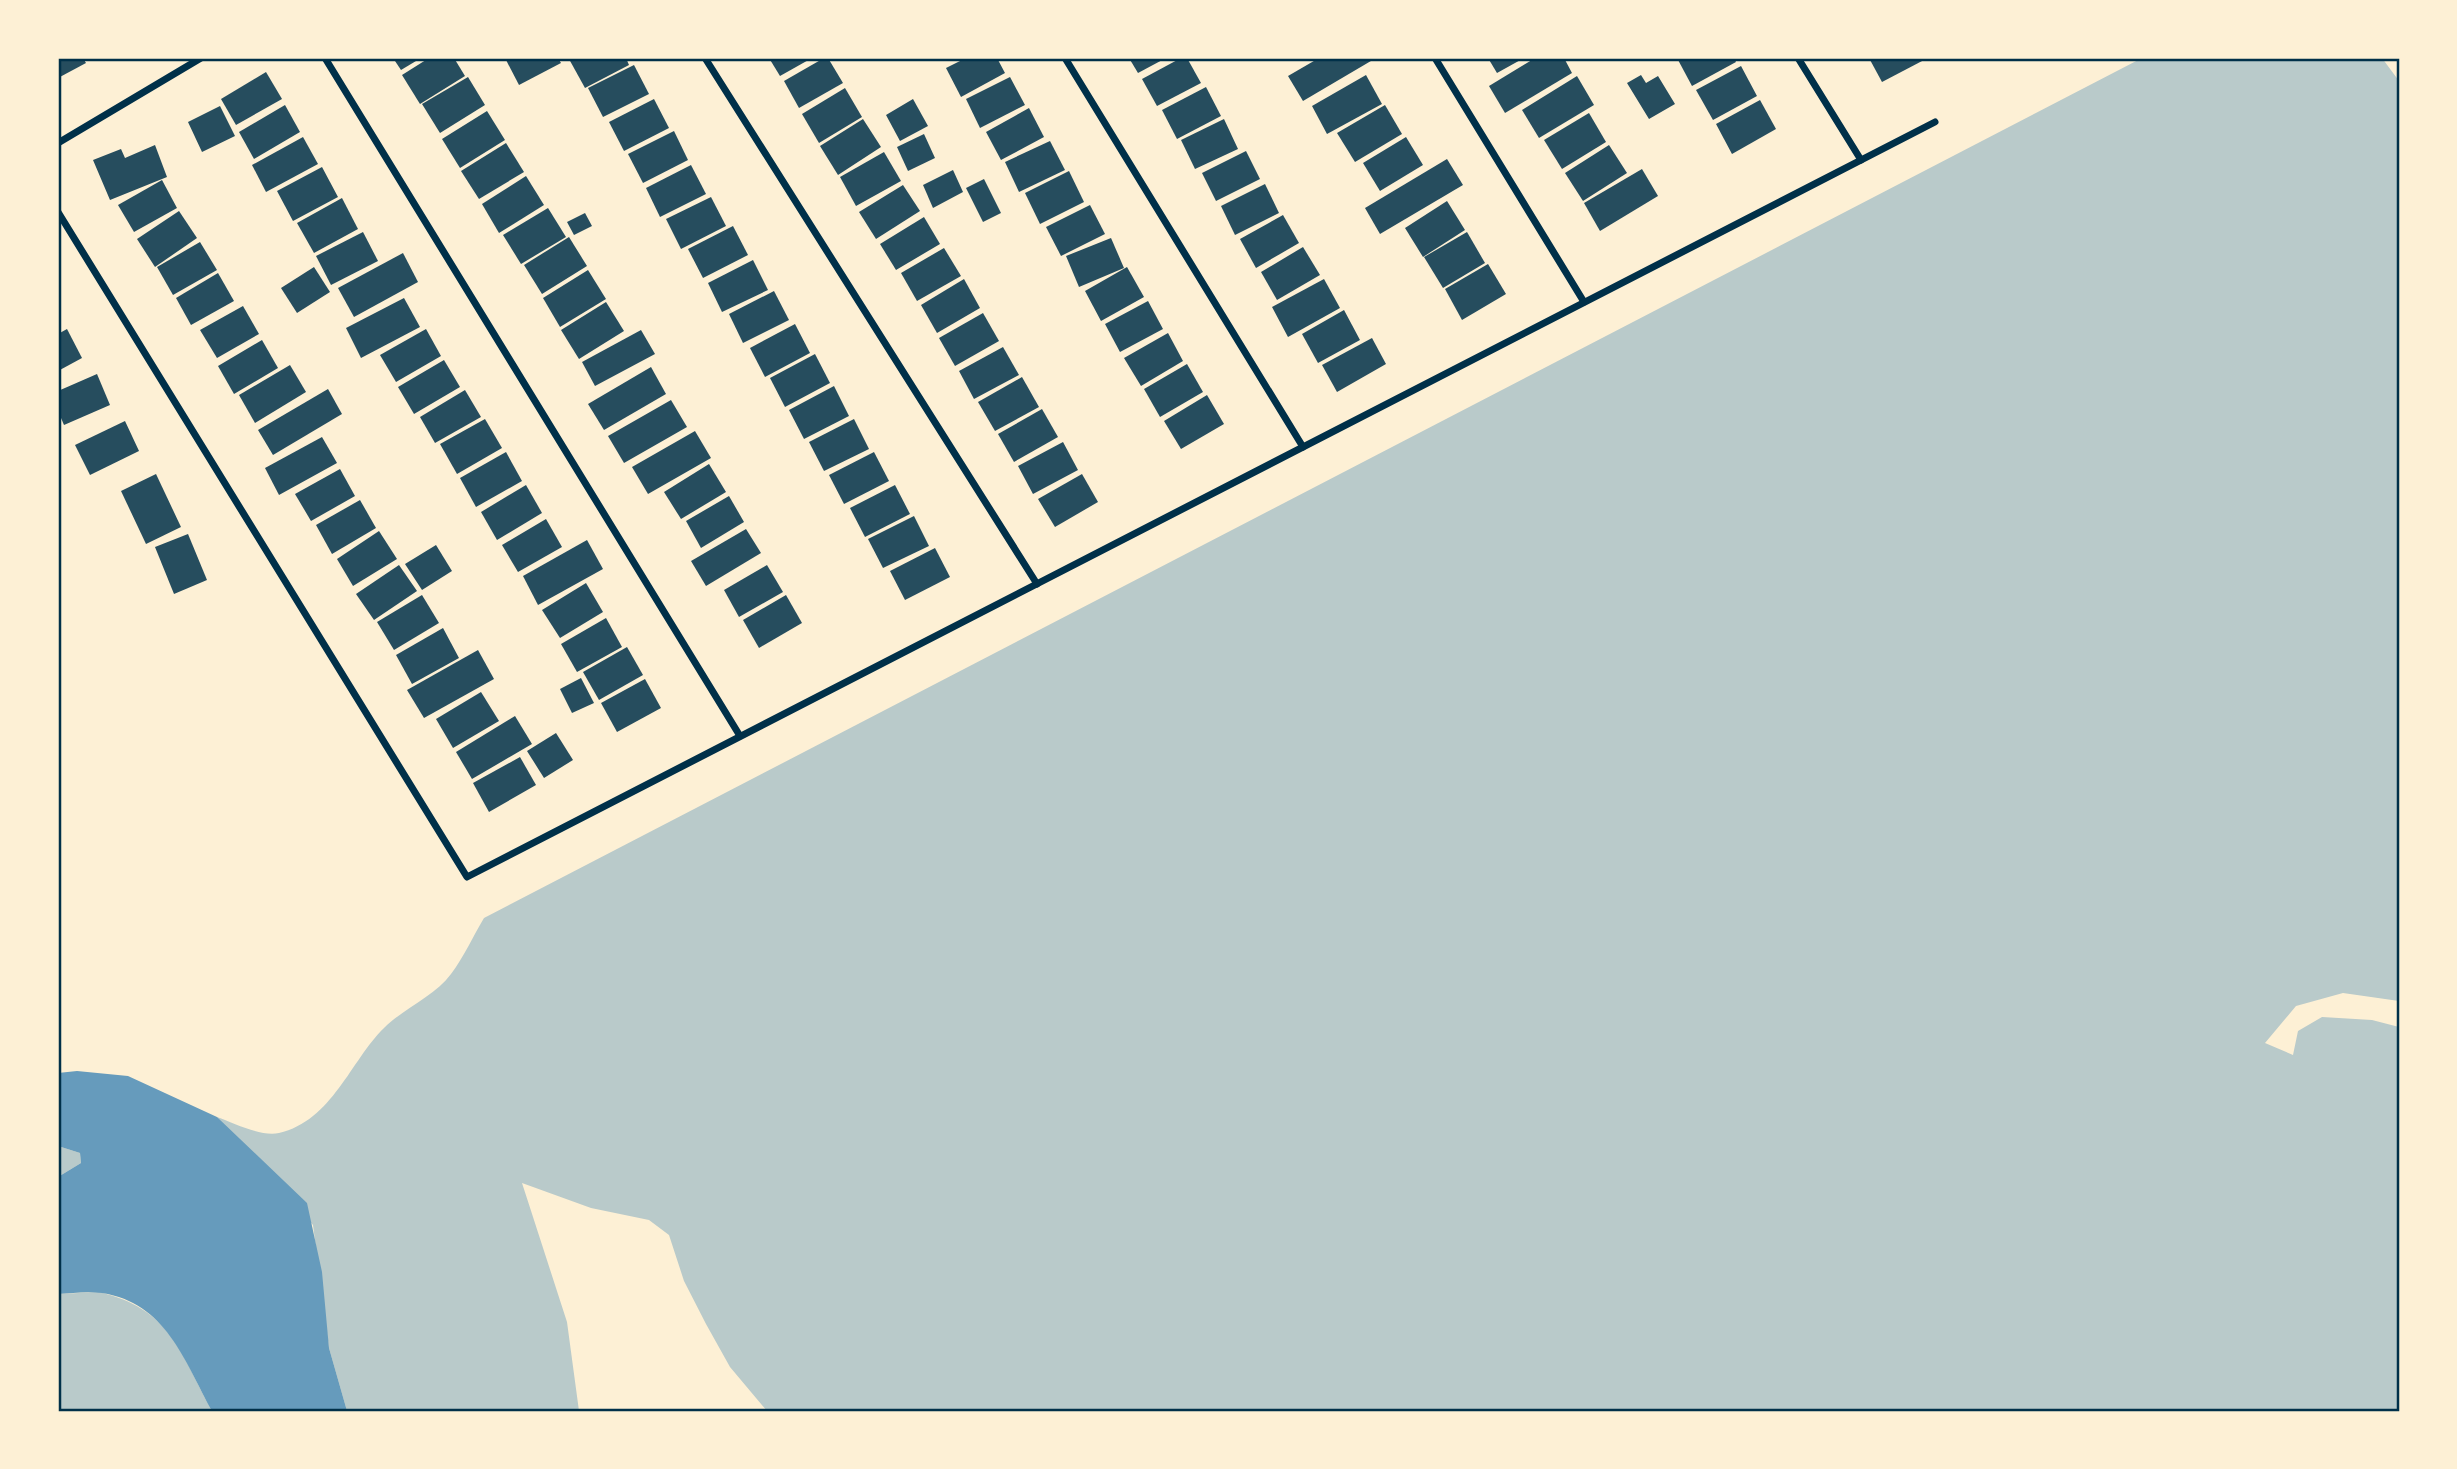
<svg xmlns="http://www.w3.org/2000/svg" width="2457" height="1469" font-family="'PT Sans Narrow',sans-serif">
	<rect width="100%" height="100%" fill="#fdf0d5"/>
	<!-- green -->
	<g fill="#b9caca">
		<path d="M2142,58H2382L2399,81V1001L2343,993L2296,1006L2265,1043L2293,1055L2298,1031L2322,1017L2372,1020L2399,1027V1411H767L730,1367L706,1324L684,1281L669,1235L649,1220L591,1208L522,1183L567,1322L579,1411H347L329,1348L313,1225L217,1117C234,1123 261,1137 279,1133C332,1121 351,1060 384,1028C404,1008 435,996 451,974C464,957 473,936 484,918Z"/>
		<polygon points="58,1146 80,1153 81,1163 58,1177"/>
		<path d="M99,1292C171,1309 180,1352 212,1411H58V1294Z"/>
	</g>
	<!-- water -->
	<path fill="#669bbc" d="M77,1071L128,1076L217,1117L307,1203L322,1272L329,1348L347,1411H212C184,1360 166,1303 102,1293C88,1291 72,1293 58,1294V1177L81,1163L80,1153L58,1146V1073Z"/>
	<!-- building -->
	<g fill="#264d5e">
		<polygon points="58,58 83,58 86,63 58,78"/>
		<polygon points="393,58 421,58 401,70"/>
		<polygon points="429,58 454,58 465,76 420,104 402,75"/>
		<polygon points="505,58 558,58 561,63 519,85"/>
		<polygon points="626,58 629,65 585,88 569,59"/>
		<polygon points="769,58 812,58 780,76"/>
		<polygon points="824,58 828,58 843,83 799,108 784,81"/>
		<polygon points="966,58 997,58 1005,73 961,97 946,68"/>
		<polygon points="1129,58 1166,58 1138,73"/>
		<polygon points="1181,58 1187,58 1201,83 1157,106 1142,79"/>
		<polygon points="1319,58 1376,58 1303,101 1288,76"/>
		<polygon points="1488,58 1524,58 1497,73"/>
		<polygon points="1535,58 1564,58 1572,73 1505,113 1489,86"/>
		<polygon points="1677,58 1734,58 1736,62 1692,86"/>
		<polygon points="1869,58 1923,58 1924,60 1882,82"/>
		<polygon points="634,65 649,94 603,117 588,88"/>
		<polygon points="1741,66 1757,96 1713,120 1696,90"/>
		<polygon points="266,72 282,99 236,125 221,99"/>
		<polygon points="1366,75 1382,104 1327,134 1312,106"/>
		<polygon points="1641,75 1646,83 1658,76 1675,104 1649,119 1627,83"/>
		<polygon points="1577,76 1594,105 1539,138 1522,110"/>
		<polygon points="468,77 485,105 440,133 422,104"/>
		<polygon points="1010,77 1025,105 980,128 966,99"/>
		<polygon points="1206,87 1221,116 1177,139 1162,110"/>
		<polygon points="845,88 862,117 819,143 802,114"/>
		<polygon points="654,99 669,128 624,151 609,122"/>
		<polygon points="913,99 928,126 900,141 886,115"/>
		<polygon points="1760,100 1776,129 1732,154 1716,124"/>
		<polygon points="285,105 300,132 254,159 239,132"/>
		<polygon points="1385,105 1402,134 1355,162 1337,133"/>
		<polygon points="220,106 235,136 202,152 188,122"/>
		<polygon points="1029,108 1044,137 1001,160 986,132"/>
		<polygon points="487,111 505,140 460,168 442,139"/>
		<polygon points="1589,113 1606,142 1562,169 1544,140"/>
		<polygon points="863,119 881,147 838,175 820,146"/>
		<polygon points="1224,119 1238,149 1195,169 1181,140"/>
		<polygon points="674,131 688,160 643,183 628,154"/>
		<polygon points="924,134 935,158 908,171 897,147"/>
		<polygon points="303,137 318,164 266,192 252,165"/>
		<polygon points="1406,137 1423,165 1380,191 1363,163"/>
		<polygon points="1050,141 1065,170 1019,192 1005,162"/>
		<polygon points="506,143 524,172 479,199 461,171"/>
		<polygon points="155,145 167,177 110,200 93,160 121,149 125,158"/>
		<polygon points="1609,145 1627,173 1583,201 1565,173"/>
		<polygon points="1246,151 1260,179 1216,201 1202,173"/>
		<polygon points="884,152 901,181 856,206 840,177"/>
		<polygon points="1447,159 1463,185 1380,234 1365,208"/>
		<polygon points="691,165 706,194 660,217 646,188"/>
		<polygon points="322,167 338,197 293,221 277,191"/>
		<polygon points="1642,169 1658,196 1600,231 1584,203"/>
		<polygon points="953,170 963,192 933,208 923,185"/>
		<polygon points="1069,171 1084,202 1040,224 1025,193"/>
		<polygon points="526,176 544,205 499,233 482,204"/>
		<polygon points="984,179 1001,213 983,222 966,188"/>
		<polygon points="162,180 177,208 134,232 118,205"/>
		<polygon points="1265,184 1279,213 1235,235 1221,206"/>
		<polygon points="903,185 920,211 876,239 859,212"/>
		<polygon points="711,197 726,226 681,249 666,219"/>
		<polygon points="342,198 358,229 314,253 297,223"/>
		<polygon points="1447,201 1465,230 1423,257 1405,228"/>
		<polygon points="1090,205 1105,234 1061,256 1046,227"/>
		<polygon points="548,208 566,237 521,264 503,235"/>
		<polygon points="179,211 197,238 155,267 137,239"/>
		<polygon points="585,213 592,226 574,235 567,222"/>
		<polygon points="1283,215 1299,243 1256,268 1240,239"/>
		<polygon points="924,217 940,244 896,270 880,244"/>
		<polygon points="733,226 748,255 703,278 688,249"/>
		<polygon points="363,232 378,261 331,285 316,256"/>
		<polygon points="1467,232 1485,263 1443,288 1424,257"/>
		<polygon points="569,237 587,266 542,294 524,265"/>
		<polygon points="1111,238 1124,268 1079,287 1066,256"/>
		<polygon points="200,242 217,270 173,295 157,267"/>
		<polygon points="1303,247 1320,275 1277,300 1261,272"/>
		<polygon points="944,248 961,276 917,301 901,273"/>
		<polygon points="403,253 418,282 354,317 338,288"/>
		<polygon points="753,260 768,290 722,312 708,283"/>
		<polygon points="1488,264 1506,294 1462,320 1445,289"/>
		<polygon points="314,267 330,292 297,313 281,288"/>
		<polygon points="1127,267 1144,297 1101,321 1085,291"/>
		<polygon points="588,270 606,299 560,327 543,298"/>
		<polygon points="218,273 234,301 191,325 176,298"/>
		<polygon points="964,279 980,308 937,333 921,305"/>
		<polygon points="1324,279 1340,308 1288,337 1272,307"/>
		<polygon points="774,291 789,320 743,343 729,314"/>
		<polygon points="404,298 420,327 361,358 346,328"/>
		<polygon points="1148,301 1163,329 1120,352 1105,324"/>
		<polygon points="606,302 624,331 579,359 561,330"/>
		<polygon points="243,306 259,334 217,358 200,330"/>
		<polygon points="1344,310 1360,340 1318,363 1302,334"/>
		<polygon points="983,313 999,341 955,366 939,338"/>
		<polygon points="795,324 810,353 765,377 750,348"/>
		<polygon points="67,329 82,358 58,371 58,334"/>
		<polygon points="426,329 441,356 396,382 380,355"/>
		<polygon points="641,330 655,354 595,386 582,362"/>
		<polygon points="1168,333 1183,361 1141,386 1124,358"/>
		<polygon points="1372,338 1386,364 1337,392 1322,365"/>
		<polygon points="262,340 278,368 234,394 218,366"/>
		<polygon points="1003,347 1019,375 974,399 959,371"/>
		<polygon points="815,354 830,383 785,407 770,378"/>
		<polygon points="444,360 460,387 414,414 398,387"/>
		<polygon points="1187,364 1203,392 1160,417 1144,389"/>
		<polygon points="290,365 306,392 255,423 239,395"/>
		<polygon points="651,367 666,394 604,430 588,404"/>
		<polygon points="97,374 110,405 64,425 58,411 58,391"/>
		<polygon points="1022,377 1039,407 995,431 978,402"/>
		<polygon points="834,386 849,416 804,439 789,410"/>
		<polygon points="328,389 342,414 273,455 258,430"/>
		<polygon points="465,390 481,417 435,443 420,417"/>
		<polygon points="1207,395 1224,424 1181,449 1164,421"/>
		<polygon points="671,400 687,427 624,463 608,436"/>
		<polygon points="1042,409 1058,437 1014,462 998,434"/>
		<polygon points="485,419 502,448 457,474 440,444"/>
		<polygon points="854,419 869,449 824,471 809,442"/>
		<polygon points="125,421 139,451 90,475 75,445"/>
		<polygon points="695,431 711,458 648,494 632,467"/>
		<polygon points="322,437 337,463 279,495 265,468"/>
		<polygon points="1063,442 1078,470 1033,494 1018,466"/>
		<polygon points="506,452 522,481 476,507 460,478"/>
		<polygon points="874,452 889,481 844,504 829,475"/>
		<polygon points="709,464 726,492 681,519 664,492"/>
		<polygon points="340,469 355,496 311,521 295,494"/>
		<polygon points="156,474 181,527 146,544 121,491"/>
		<polygon points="1082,474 1098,502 1055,527 1038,499"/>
		<polygon points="526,485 542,513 497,540 481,512"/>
		<polygon points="895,485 910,514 865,537 850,508"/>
		<polygon points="729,496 744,522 701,548 686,521"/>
		<polygon points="360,500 376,528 332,554 316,525"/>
		<polygon points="914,516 929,546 883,568 868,539"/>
		<polygon points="546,519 562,547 518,572 502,545"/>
		<polygon points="746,529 761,553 706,586 691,561"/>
		<polygon points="379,531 397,559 353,586 337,559"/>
		<polygon points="188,534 207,580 174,594 155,547"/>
		<polygon points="587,540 603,569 538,605 523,576"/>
		<polygon points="436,545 452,571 422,590 405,564"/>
		<polygon points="935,548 950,577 905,600 890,571"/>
		<polygon points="399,565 417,591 374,620 356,594"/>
		<polygon points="767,565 783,592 739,617 724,590"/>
		<polygon points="586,583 603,612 560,638 542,610"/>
		<polygon points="422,595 439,623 394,650 377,622"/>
		<polygon points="786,595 802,623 759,648 743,620"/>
		<polygon points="606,618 622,647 577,672 561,644"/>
		<polygon points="443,628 459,658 412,684 396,655"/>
		<polygon points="627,647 643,675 599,700 583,672"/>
		<polygon points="478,650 494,679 424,718 407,690"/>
		<polygon points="581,678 594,703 572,713 560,689"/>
		<polygon points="645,679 661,708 617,732 601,703"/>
		<polygon points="481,692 499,721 453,748 436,719"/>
		<polygon points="515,716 532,744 472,779 456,752"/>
		<polygon points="556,733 573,760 544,778 527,751"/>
		<polygon points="520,757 536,785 489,812 473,783"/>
	</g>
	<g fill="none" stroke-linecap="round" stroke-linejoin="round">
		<!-- minor -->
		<g stroke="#003049" stroke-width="7">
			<polyline points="325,58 740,736"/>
			<polyline points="705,58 1037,584"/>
			<polyline points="1065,58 1303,447"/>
			<polyline points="1435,58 1584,302"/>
			<polyline points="1798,58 1861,160"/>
			<polyline points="58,143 201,58"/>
			<polyline points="58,212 467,877 1935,122"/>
		</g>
	</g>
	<!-- border -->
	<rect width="2457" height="1469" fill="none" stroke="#fdf0d5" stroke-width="119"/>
	<rect x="60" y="60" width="2338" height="1350" fill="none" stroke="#003049" stroke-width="2.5"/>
</svg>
